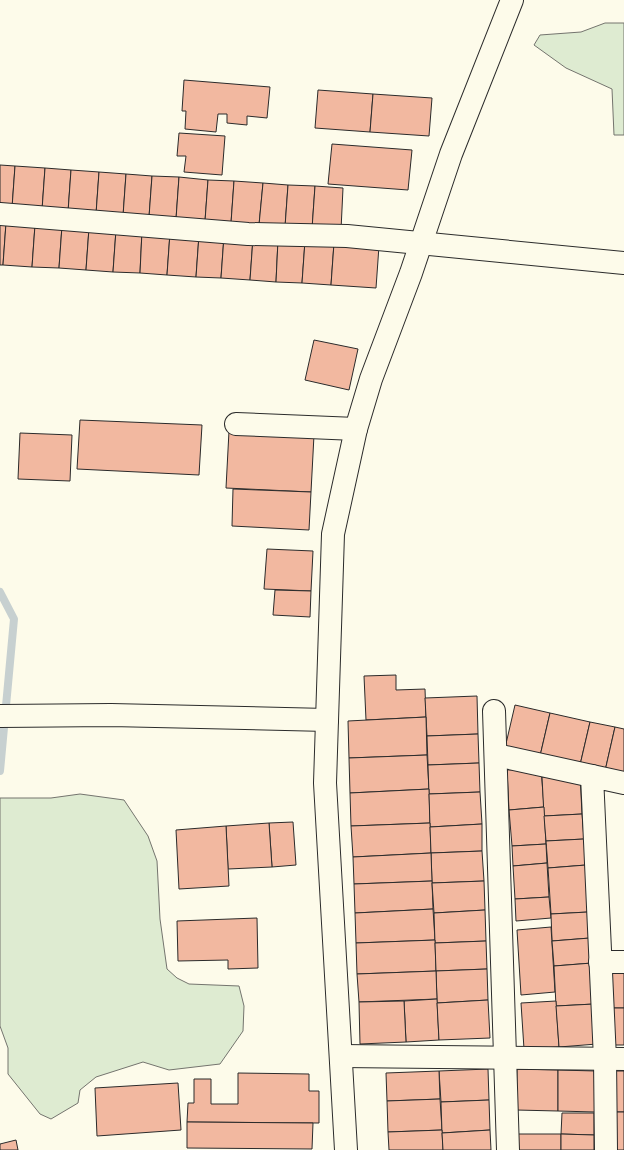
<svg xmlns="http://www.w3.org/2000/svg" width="624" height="1150" font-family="Helvetica,sans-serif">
	<rect width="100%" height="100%" fill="#fdfbea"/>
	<!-- green -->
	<g fill="#deebd1" stroke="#74746e">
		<polygon points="605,23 624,23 624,135 614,135 612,89 566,68 534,45 540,35 581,32"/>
		<polygon points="80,794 124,800 148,836 157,861 160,919 167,969 177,978 189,984 239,986 244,1006 243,1031 220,1064 169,1070 143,1062 96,1077 80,1090 78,1103 51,1119 40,1114 8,1074 8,1048 0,1026 0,798 51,798"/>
	</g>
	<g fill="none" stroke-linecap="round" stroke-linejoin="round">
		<!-- stream -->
		<polyline stroke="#c7d0d0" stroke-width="8" points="0,592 14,619 0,771"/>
	</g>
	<!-- building -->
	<g fill="#f2b8a0" stroke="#2b2b2b">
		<polygon points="184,80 270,87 267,118 247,116 247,125 227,123 227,114 218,114 216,132 185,129 186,111 182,111"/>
		<polygon points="318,90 373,94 370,132 315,128"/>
		<polygon points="373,94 432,98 429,136 370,132"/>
		<polygon points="179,133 225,136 222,175 184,172 186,156 177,156"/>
		<polygon points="332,144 412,150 408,190 328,184"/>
		<polygon points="0,165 15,166 12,208 0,208"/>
		<polygon points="15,166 45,168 42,210 12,208"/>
		<polygon points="45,168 71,170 68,212 42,210"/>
		<polygon points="71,170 99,172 96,214 68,212"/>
		<polygon points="99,172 126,174 123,216 96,214"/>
		<polygon points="126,174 152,176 149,217 123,216"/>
		<polygon points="152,176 179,177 176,219 149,217"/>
		<polygon points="179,177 208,180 205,221 176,219"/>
		<polygon points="208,180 234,181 231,223 205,221"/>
		<polygon points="234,181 263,183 259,225 231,223"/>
		<polygon points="263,183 288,185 285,227 259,225"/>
		<polygon points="288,185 315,186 312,229 285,227"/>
		<polygon points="315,186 343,188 341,230 312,229"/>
		<polygon points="0,223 6,223 3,265 0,265"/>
		<polygon points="6,223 35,225 32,267 3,265"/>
		<polygon points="35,225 62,226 59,268 32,267"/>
		<polygon points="62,226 89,228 86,270 59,268"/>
		<polygon points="89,228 116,230 113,272 86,270"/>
		<polygon points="116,230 142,231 140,273 113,272"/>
		<polygon points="142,231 170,233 167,275 140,273"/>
		<polygon points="170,233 199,235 196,277 167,275"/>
		<polygon points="199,235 224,236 221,278 196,277"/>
		<polygon points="224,236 253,238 250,280 221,278"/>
		<polygon points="253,238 278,240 276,282 250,280"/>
		<polygon points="278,240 305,241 302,283 276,282"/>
		<polygon points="305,241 334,243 331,285 302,283"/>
		<polygon points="334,243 379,246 376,288 331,285"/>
		<polygon points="314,340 358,349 349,390 305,380"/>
		<polygon points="80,420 202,425 199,475 77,469"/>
		<polygon points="229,431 314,435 311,492 226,488"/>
		<polygon points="20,433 72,435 70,481 18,479"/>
		<polygon points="233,489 311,492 309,530 232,526"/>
		<polygon points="267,549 313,551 311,591 264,589"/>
		<polygon points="275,590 311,591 310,617 273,615"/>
		<polygon points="396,675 396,690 425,689 426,717 366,720 364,676"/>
		<polygon points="477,696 478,734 427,736 425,698"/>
		<polygon points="515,705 550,713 540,756 505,748"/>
		<polygon points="550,713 590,722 580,765 540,756"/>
		<polygon points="426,717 427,755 349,758 348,721"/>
		<polygon points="590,722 615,727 605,771 580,765"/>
		<polygon points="615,727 624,729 624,775 605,771"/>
		<polygon points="478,734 479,763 428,765 427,736"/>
		<polygon points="427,755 429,789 350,793 349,758"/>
		<polygon points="479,763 480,792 429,794 428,765"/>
		<polygon points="541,768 544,807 509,810 507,770"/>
		<polygon points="580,774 582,814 544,816 542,777"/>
		<polygon points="429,789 430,823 351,826 350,793"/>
		<polygon points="480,792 482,824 430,827 429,794"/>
		<polygon points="544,807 546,844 512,846 509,810"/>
		<polygon points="582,814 584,839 546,841 544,816"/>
		<polygon points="293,822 296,865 272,867 269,823"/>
		<polygon points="269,823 272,867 228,869 226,826"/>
		<polygon points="430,823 431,853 353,857 351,826"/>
		<polygon points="482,824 482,851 431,853 430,827"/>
		<polygon points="226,826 229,886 179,889 176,830"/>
		<polygon points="584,839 586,865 548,868 546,841"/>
		<polygon points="546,844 547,863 513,866 512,846"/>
		<polygon points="482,851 484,881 432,883 431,853"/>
		<polygon points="431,853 432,881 354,884 353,857"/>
		<polygon points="547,863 549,897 515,899 513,866"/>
		<polygon points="586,865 588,912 551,914 548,868"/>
		<polygon points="432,881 433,909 355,913 354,884"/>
		<polygon points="484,881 485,910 434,913 432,883"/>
		<polygon points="549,897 551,918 516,921 515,899"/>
		<polygon points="433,909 435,940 356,943 355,913"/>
		<polygon points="485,910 486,941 435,943 434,913"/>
		<polygon points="588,912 590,938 552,941 551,914"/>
		<polygon points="257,918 258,968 228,969 228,960 178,961 177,921"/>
		<polygon points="551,927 555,992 521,995 517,930"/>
		<polygon points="590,938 592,963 554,966 552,941"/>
		<polygon points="435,940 436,971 357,974 356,943"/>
		<polygon points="486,941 487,969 436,971 435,943"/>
		<polygon points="592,963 594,1004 556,1006 554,966"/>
		<polygon points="487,969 488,1000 437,1003 436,971"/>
		<polygon points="436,971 437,999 359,1002 357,974"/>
		<rect x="611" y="972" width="13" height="36"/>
		<polygon points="437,999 439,1040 406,1042 404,1001"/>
		<polygon points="488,1000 490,1038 439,1040 437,1003"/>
		<polygon points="404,1001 406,1042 360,1044 359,1002"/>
		<polygon points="556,1001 559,1047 524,1049 521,1003"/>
		<polygon points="594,1004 597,1044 559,1047 556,1006"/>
		<rect x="611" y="1008" width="13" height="37"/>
		<polygon points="488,1069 489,1100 441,1102 439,1071"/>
		<polygon points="517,1069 558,1070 558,1111 516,1110"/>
		<polygon points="558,1070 596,1071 595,1112 558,1111"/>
		<polygon points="439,1071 440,1099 387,1101 386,1073"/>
		<polygon points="613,1071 624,1071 624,1112 612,1112"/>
		<polygon points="238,1073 309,1074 309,1091 319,1091 319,1123 187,1122 188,1103 194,1103 194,1079 211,1079 211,1104 238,1104"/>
		<polygon points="178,1083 181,1130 97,1136 95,1088"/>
		<polygon points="440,1099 442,1130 388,1132 387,1101"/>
		<polygon points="489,1100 490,1130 442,1133 441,1102"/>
		<polygon points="612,1112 624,1112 624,1150 611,1150"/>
		<polygon points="562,1113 594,1113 594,1135 561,1134"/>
		<polygon points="187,1122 313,1123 312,1149 187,1148"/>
		<polygon points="442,1130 443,1150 389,1150 388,1132"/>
		<polygon points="490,1130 491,1150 443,1150 442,1133"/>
		<polygon points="518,1134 561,1134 561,1150 517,1150"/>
		<polygon points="561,1134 594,1135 594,1150 561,1150"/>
		<polygon points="16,1140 18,1150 0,1150 0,1144"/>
	</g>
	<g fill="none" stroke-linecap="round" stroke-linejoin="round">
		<!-- minor casing -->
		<g stroke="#2b2b2b" stroke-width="24">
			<g id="minor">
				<polyline points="0,214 248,234 347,236 624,263"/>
				<polyline points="236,424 356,429"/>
				<polyline points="494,711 508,1150"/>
				<polyline points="0,716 111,715 327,720"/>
				<polyline points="496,755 592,776"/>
				<polyline points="600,962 624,962"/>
				<polyline points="341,1056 624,1059"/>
				<polyline points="346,1150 325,783 333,534 356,429 371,379 411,273 451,154 512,0"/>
				<polyline points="606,1150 605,1059 592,776 624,783"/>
			</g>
		</g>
		<!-- minor -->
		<use href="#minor" stroke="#fdfbea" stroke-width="22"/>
	</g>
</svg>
